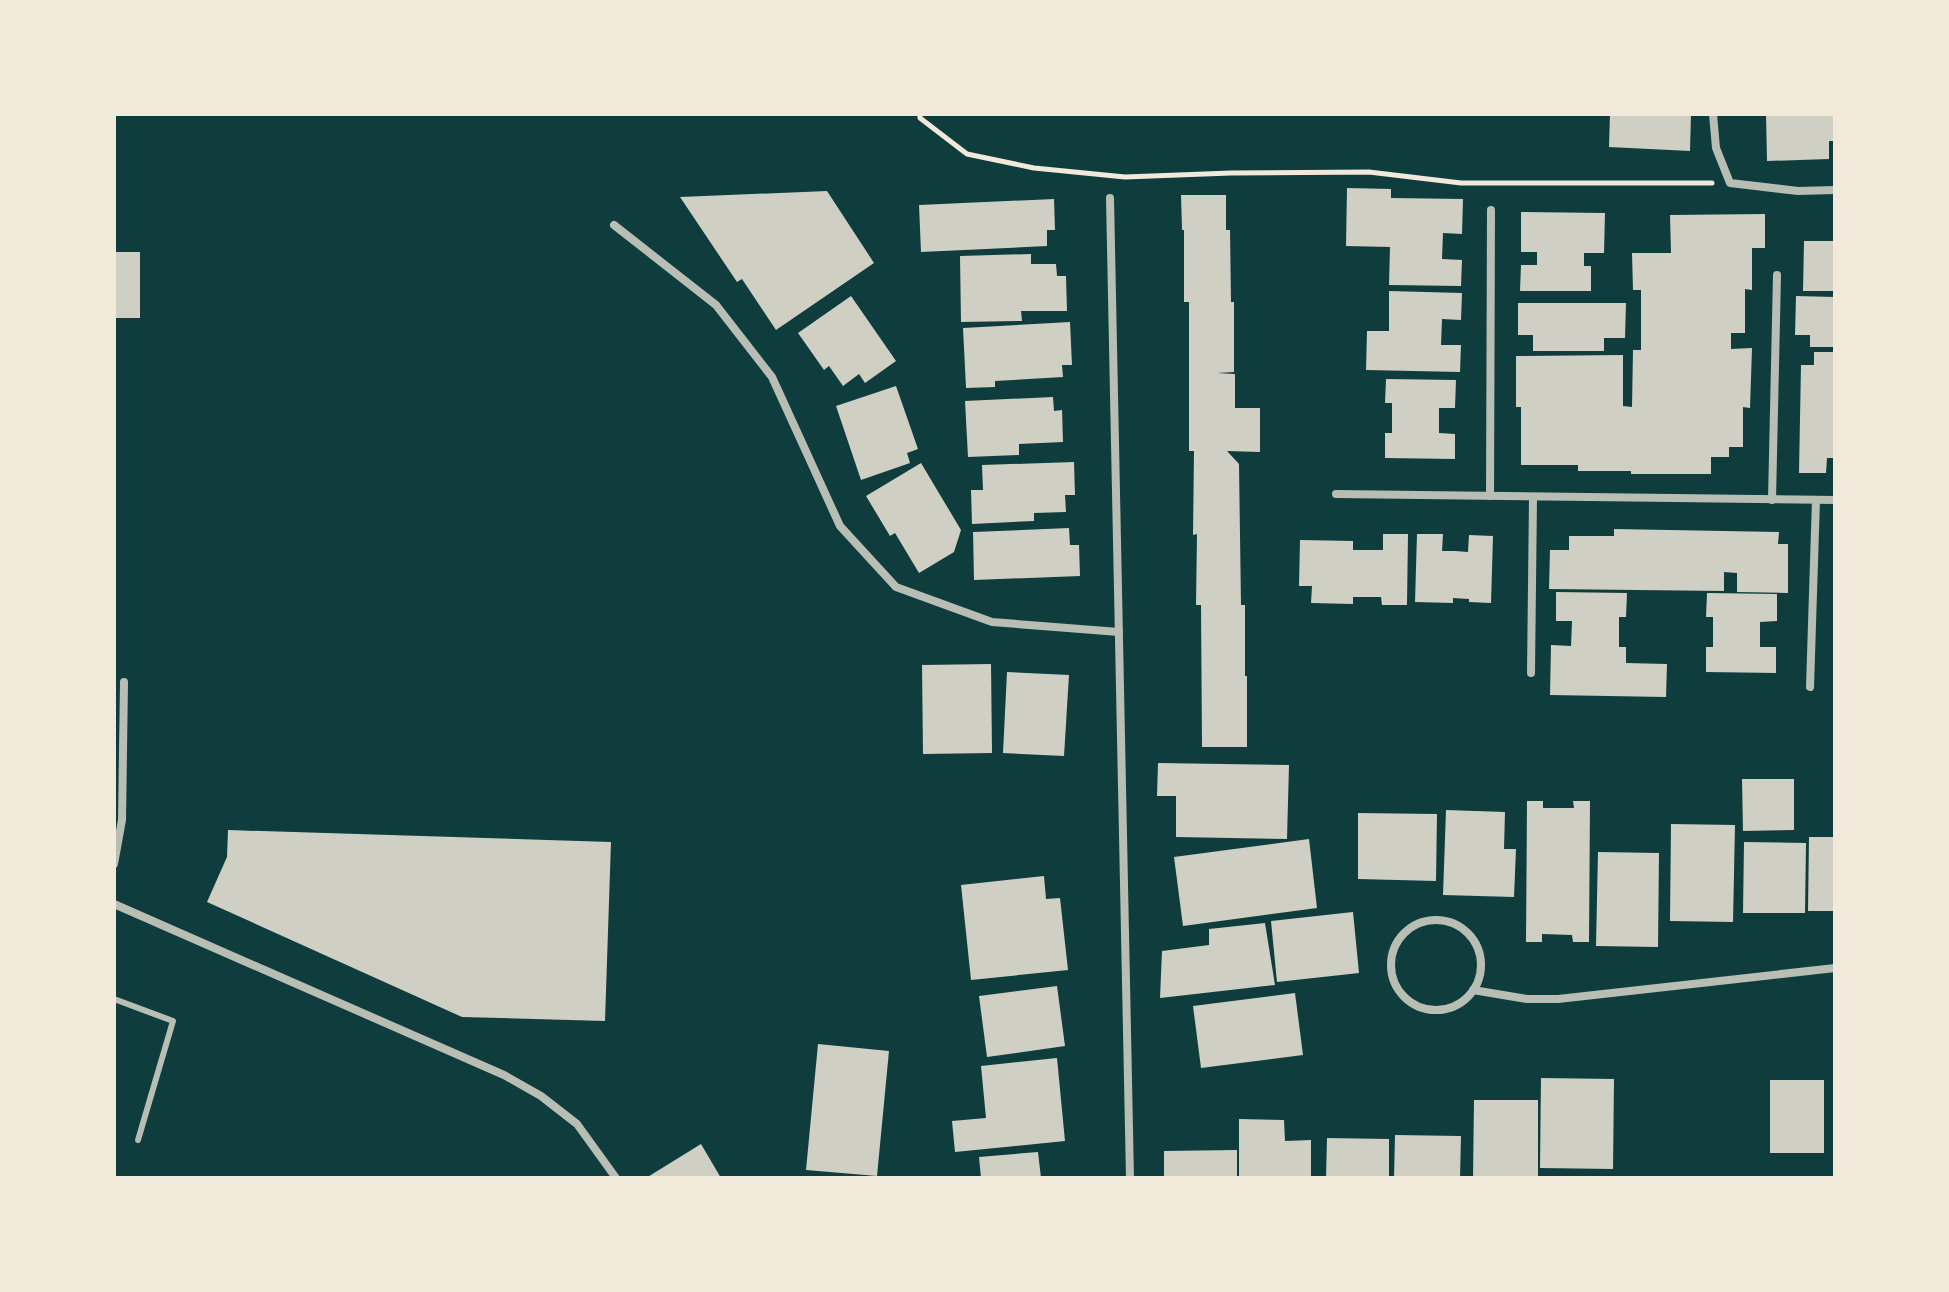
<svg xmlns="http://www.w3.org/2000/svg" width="1949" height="1292" font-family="'Fira Sans Condensed',sans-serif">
	<rect width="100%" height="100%" fill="#0f3d3e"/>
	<!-- building -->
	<g fill="#cfcfc3">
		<polygon points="1610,114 1691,114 1690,151 1609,147"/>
		<polygon points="1766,114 1835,114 1835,141 1829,141 1829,159 1767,161"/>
		<polygon points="1347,188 1391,189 1391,198 1463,199 1462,234 1443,233 1442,259 1462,260 1461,286 1389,285 1390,247 1346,246"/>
		<polygon points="827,191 874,263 776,330 742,279 737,282 680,197"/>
		<polygon points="1181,195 1226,195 1226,230 1230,230 1231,302 1234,302 1234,372 1217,373 1235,374 1235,408 1260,408 1260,452 1227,451 1239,464 1241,605 1245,605 1245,676 1247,676 1247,747 1202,747 1201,605 1196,605 1197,534 1193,535 1194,451 1189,451 1189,302 1184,302 1184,230 1182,230"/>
		<polygon points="1054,199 1055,230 1047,230 1047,246 921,252 919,205"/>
		<polygon points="1521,212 1605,213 1604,253 1584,253 1584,266 1591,266 1591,291 1520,291 1521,265 1537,265 1537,252 1521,252"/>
		<polygon points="1765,214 1765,248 1752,248 1752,290 1745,289 1745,333 1731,333 1731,349 1752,348 1750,408 1743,407 1743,447 1729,447 1729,457 1711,457 1711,474 1631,474 1631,471 1578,471 1578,465 1521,465 1521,407 1516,407 1516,356 1623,355 1623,406 1632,407 1633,350 1641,350 1641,290 1633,290 1632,253 1671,253 1670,215"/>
		<polygon points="1804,241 1835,241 1835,291 1803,291"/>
		<rect x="114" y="252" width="26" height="66"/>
		<polygon points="1031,254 1031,264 1056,264 1057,276 1066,276 1067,311 1021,311 1022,321 961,322 960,256"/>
		<polygon points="1389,291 1462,293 1461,320 1442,319 1441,345 1461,345 1460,372 1366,370 1367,331 1389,331"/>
		<polygon points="851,296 896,361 865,383 859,374 843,386 829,366 824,370 798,333"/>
		<polygon points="1796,296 1835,297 1835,347 1810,347 1810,335 1795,335"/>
		<polygon points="1518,303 1626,303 1625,338 1604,338 1604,351 1533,351 1533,335 1518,335"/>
		<polygon points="1070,322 1072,365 1062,365 1063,377 995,381 995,387 966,388 963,328"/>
		<polygon points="1814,352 1835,352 1835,458 1827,458 1826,473 1799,473 1801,365 1814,365"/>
		<polygon points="1386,379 1456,380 1455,408 1439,408 1439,433 1455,434 1455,459 1385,458 1385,433 1392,433 1392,403 1385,403"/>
		<polygon points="896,386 918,449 907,453 910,463 861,480 836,406"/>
		<polygon points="1053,397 1054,411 1062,410 1063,442 1019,444 1019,455 968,457 965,401"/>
		<polygon points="1074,462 1075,495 1065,495 1066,512 1034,513 1034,521 972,524 971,490 983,490 982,465"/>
		<polygon points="921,463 961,530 954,552 919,573 895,533 890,536 866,496"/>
		<polygon points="1069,528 1070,545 1079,545 1080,576 974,580 973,532"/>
		<polygon points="1614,529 1779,532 1778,544 1788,544 1788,593 1737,592 1737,573 1724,572 1724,591 1549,589 1550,550 1569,550 1569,536 1614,536"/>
		<polygon points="1383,534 1408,534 1407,605 1382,605 1381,597 1353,597 1353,604 1311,603 1312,586 1299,586 1300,540 1353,541 1353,550 1383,550"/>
		<polygon points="1417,534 1443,534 1442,551 1455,551 1468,552 1469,535 1493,536 1491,603 1469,602 1469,599 1453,598 1453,603 1415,602"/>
		<polygon points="1556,592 1627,593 1626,617 1619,617 1619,647 1626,647 1626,663 1667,664 1666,697 1550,695 1551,645 1571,646 1572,621 1556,621"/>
		<polygon points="1707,593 1777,594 1777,621 1760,622 1760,647 1776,647 1776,673 1706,672 1706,647 1713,647 1713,617 1706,617"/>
		<polygon points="991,664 992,753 923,754 922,665"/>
		<polygon points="1007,672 1069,675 1064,756 1003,753"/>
		<polygon points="1158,763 1289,765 1287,839 1176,837 1176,796 1157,796"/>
		<polygon points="1742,779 1794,779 1794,830 1743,831"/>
		<polygon points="1527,801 1543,801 1543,808 1574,808 1573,801 1590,801 1589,942 1573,942 1572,935 1542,934 1542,942 1526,942"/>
		<polygon points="1446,810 1505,812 1504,849 1516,849 1514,897 1443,895"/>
		<polygon points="1358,813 1437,814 1436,881 1358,879"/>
		<polygon points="1671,824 1735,825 1733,922 1670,921"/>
		<polygon points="228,830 611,842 605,1021 462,1017 207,902 227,857"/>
		<polygon points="1809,837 1835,837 1835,911 1808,911"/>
		<polygon points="1309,839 1317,908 1183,926 1174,857"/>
		<polygon points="1744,842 1806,843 1805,913 1743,913"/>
		<polygon points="1598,852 1659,853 1658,947 1596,946"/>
		<polygon points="1044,876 1046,899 1060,898 1068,970 971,980 961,885"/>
		<polygon points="1353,912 1359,973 1277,982 1271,921"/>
		<polygon points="1265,923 1275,985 1160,998 1162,951 1209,945 1209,929"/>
		<polygon points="1057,986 1065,1046 987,1057 979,996"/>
		<polygon points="1295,993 1303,1055 1201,1068 1193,1006"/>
		<polygon points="818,1044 889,1051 877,1176 806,1170"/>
		<polygon points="1057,1058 1065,1141 955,1152 952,1121 986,1118 981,1066"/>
		<polygon points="1541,1078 1614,1079 1613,1169 1540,1168"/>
		<rect x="1770" y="1080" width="54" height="73"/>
		<polygon points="1474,1100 1538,1100 1538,1178 1473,1178"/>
		<polygon points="1239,1119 1284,1120 1285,1141 1311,1140 1311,1178 1239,1178"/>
		<polygon points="1395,1135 1461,1136 1460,1178 1394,1178"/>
		<polygon points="1327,1138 1389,1139 1389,1178 1326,1178"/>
		<polygon points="701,1144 721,1178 646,1178"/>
		<polygon points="1237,1150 1237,1178 1164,1178 1164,1151"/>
		<polygon points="1038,1152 1041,1178 981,1178 979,1157"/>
	</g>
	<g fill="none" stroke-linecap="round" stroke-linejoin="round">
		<!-- path -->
		<polyline stroke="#f1e9da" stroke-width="5" points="920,114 920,118 967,154 1034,168 1125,177 1231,173 1369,172 1461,183 1712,183"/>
		<!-- service -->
		<polyline stroke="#b8beb3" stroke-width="6" points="114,999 173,1021 138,1140"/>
		<!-- minor -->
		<g stroke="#b8beb3" stroke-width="8">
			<polyline points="1713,114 1716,148 1730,183 1798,191 1835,190"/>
			<polyline points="1110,198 1130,1178"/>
			<polyline points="614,225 716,305 772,377 840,526 896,587 992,622 1119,632"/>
			<polyline points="1336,494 1835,500"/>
			<polyline points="1490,496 1491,210"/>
			<polyline points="1772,500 1777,275"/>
			<polyline points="1531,673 1533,497"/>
			<polyline points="1810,687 1816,500"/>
			<polyline points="114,864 122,820 124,682"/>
			<polyline points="114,904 504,1075 541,1096 577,1124 616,1178"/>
			<circle cx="1436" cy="965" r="45"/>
			<polyline points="1473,990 1527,999 1558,999 1835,968"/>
		</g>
	</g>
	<!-- border -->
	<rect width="1949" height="1292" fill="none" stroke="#f1e9da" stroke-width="232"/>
</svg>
